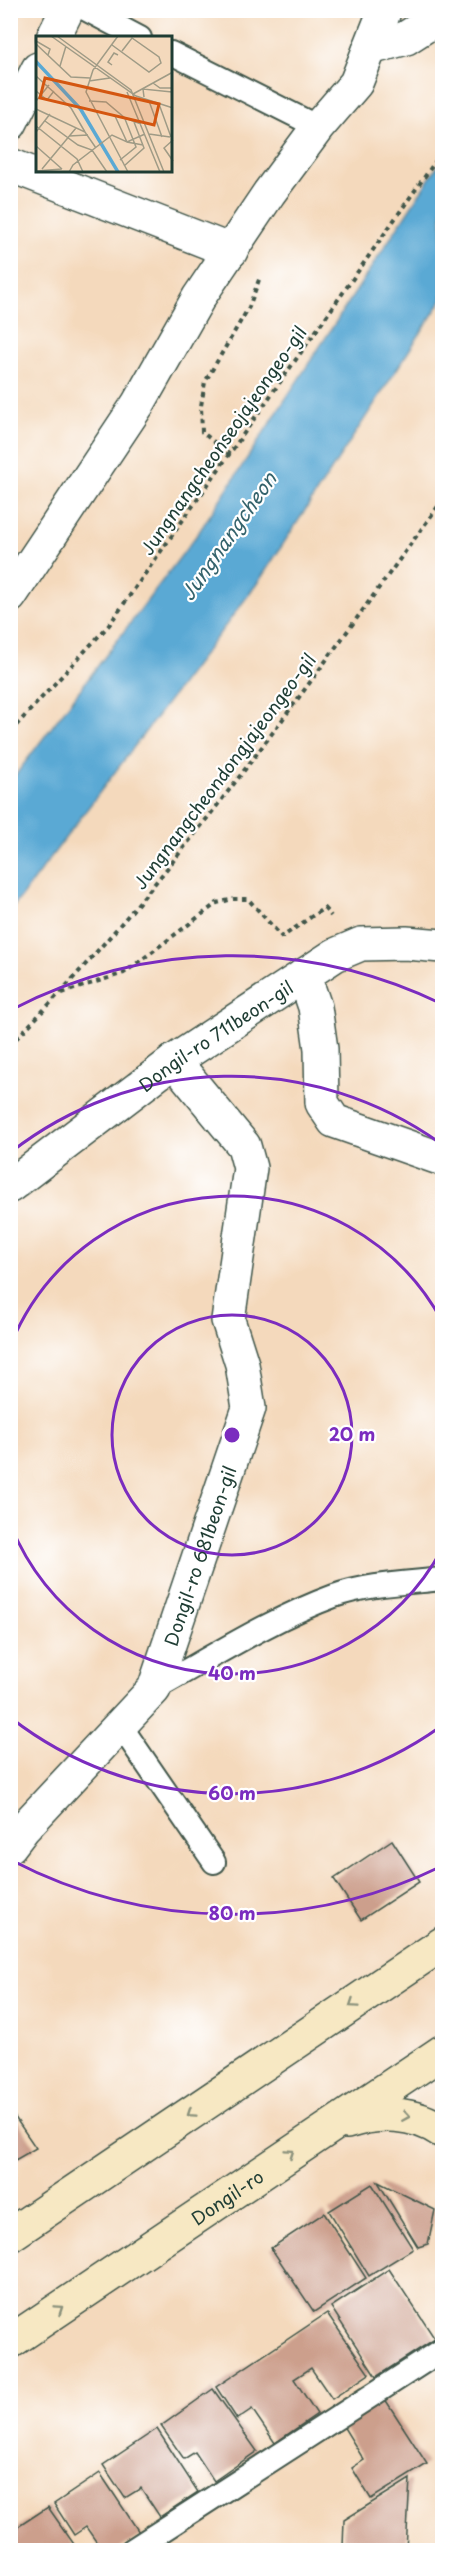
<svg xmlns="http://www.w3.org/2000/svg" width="453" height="2561" font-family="'Playpen Sans',sans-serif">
	<rect width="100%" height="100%" fill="#fff"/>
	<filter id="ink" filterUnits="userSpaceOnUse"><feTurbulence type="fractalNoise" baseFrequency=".0167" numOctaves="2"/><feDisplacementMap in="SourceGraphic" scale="12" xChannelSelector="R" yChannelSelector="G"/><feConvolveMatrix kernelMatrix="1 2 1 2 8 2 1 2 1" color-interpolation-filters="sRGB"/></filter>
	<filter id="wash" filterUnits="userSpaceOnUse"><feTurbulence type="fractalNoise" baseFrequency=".008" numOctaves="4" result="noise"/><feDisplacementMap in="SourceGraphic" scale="24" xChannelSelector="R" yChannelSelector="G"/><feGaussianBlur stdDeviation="1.35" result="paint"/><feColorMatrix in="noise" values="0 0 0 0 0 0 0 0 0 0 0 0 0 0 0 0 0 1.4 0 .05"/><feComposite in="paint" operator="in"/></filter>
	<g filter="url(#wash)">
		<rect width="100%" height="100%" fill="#f4d9bc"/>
		<!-- water -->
		<polygon fill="#5aa9d4" stroke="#3c7384" stroke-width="1.5" points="442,159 442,300 259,581 11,910 11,781 199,532"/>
		<g id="blocks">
			<!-- building -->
			<g fill="#cc9f8c">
				<polygon points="392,1840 419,1882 361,1920 334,1879"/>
				<polygon points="10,2110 36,2148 10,2163"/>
				<polygon points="378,2182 435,2210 428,2244 418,2247"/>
				<polygon points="372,2184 413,2249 369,2276 329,2211"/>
				<polygon points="324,2213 366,2278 314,2312 271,2248"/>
				<polygon points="389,2269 435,2339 376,2377 331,2307"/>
				<polygon points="327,2313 369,2374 332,2399 311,2368 294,2379 317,2414 275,2443 252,2409 237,2419 216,2387"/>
				<polygon points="213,2389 257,2451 214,2481 195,2452 184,2459 161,2426"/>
				<polygon points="385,2399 427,2464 371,2499 352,2468 364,2460 343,2426"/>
				<polygon points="157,2429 198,2492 160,2517 141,2488 125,2498 103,2465"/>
				<polygon points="100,2473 141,2535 118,2550 102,2550 86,2527 74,2535 54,2504"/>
				<polygon points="410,2479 406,2550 338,2550 343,2547 344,2520"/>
				<polygon points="48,2507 78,2550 10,2550 10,2532"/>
			</g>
		</g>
	</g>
	<g filter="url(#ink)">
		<use href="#blocks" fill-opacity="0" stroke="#3f5448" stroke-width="1.5"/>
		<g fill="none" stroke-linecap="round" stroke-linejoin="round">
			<!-- lane casing -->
			<g stroke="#3f5448" stroke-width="26">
				<g id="lane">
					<polyline points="87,10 140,38"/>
					<polyline points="171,53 318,127"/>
					<path d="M154,1689C212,1657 271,1619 334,1596C368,1584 407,1583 442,1579"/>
					<polyline points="120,1725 214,1862"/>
					<polyline points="132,2550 442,2350"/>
				</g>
			</g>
			<!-- street casing -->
			<g stroke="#3f5448" stroke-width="36">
				<g id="street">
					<polyline points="53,38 67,10"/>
					<polyline points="370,48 406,38 442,15"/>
					<polyline points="10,124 38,69"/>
					<polyline points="10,165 231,251"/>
					<polyline points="10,596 138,404 199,297 269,193 318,127 356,83 383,15 382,10"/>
					<polyline points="304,975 315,1007 321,1049 322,1103 334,1121 442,1159"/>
					<path id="s1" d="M10,1186L174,1061L335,955L361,944L406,943L442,946"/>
					<path id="s2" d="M10,1846L23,1829L154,1689L249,1408L242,1364L228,1320L250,1168L244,1146L174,1061"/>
				</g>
			</g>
			<!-- secondary casing -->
			<g stroke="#3f5448" stroke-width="36">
				<g id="secondary">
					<path d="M347,2122C379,2111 414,2112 442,2131"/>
					<polyline points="10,2235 442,1944"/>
					<path id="s3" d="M10,2342L442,2052"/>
				</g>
			</g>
			<!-- path -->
			<g stroke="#3f5448" stroke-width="4" stroke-dasharray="4.5 4.5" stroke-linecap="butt">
				<polyline points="230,455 202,432 201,406 205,382 249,307 260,277"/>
				<polyline points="10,732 109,625 442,152"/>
				<polyline points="62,993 124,973 217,903 233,899 248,899 282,937 324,908 331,916"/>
				<path d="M10,1045C173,880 306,687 442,501"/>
			</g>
			<!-- lane -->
			<use href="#lane" stroke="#fff" stroke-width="22"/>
			<!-- street -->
			<use href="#street" stroke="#fff" stroke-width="33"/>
			<!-- secondary -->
			<use href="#secondary" stroke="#f7e8c3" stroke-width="33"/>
		</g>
		<!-- one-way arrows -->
		<defs><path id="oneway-chevron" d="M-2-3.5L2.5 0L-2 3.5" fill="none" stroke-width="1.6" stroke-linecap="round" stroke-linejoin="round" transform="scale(1.5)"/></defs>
		<g stroke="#8b927c">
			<use href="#oneway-chevron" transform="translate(353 2004) rotate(146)"/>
			<use href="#oneway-chevron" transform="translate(191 2113) rotate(146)"/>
			<use href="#oneway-chevron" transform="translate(406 2116) rotate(9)"/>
			<use href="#oneway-chevron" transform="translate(290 2153) rotate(-34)"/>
			<use href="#oneway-chevron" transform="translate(59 2309) rotate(-34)"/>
		</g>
	</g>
	<!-- distance rings -->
	<g fill="none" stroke="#7b2cbf" stroke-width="3">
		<circle cx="232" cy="1435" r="120"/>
		<path d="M442 1549A239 239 0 0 1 11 1526M11 1344A239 239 0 0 1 442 1321"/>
		<path d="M440 1727A359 359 0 0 1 11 1718M11 1152A359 359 0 0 1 440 1143"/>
		<path d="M442 1866A479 479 0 0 1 11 1860M11 1010A479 479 0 0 1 442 1004"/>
	</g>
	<g text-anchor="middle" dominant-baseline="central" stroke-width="4.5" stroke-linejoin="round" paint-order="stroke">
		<!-- street labels -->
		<g font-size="18" fill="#1f3d34" stroke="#fff">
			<text transform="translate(223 440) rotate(-55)">Jungnangcheonseojajeongeo-gil</text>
			<text transform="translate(224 771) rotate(-53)">Jungnangcheondongjajeongeo-gil</text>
			<text stroke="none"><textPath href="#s1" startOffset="255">Dongil-ro 711beon-gil</textPath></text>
			<text stroke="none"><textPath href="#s2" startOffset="354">Dongil-ro 681beon-gil</textPath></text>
			<text stroke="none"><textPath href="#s3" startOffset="261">Dongil-ro</textPath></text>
		</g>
		<!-- water labels -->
		<g font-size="20" font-style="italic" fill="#34636c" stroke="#fff">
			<text transform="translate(228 536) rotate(-55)">Jungnangcheon</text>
		</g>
	</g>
	<!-- overview -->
	<g transform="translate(36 36)">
		<rect width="136" height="136" fill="#f4d9bc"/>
		<path d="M0,23L46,72L84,136H80L43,74L0,28Z" fill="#5aa9d4"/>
		<path fill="none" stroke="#9f9b86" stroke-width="1.5" d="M15,0L100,60L137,72M21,0L95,54L128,136M82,0L57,34L50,56L92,136M0,5L14,13L12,19M0,8L35,41L54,42M76,9L113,36L125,27L123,21L96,2L86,15M76,29L72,26L78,17L82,19M24,30L30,10M0,40L35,72L49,96M53,45L74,42M117,47L124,52H135M0,55L11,64L18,55M91,56L124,136M97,58L137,36M108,61L107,53L136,56M0,65L13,49M53,65L70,66L89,82L105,88M113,65L126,101M123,68L135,101M0,73L49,96L60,112M79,80L91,106L107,109M9,85L42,109L56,114L71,136M0,90L41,123L47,136M0,96L14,78M113,98L134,101M33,100L52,99M137,104L128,112L137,125M0,110L26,133M84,124L100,111L89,83M88,130L108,112L98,86M6,133L40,92M0,135L26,133M33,136L37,129L76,99L91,106L109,98"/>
		<path fill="#d45610" fill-opacity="0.15" stroke="#d45610" stroke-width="3" d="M9,42L123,68L118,89L4,62Z"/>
		<rect width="136" height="136" fill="none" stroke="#1f3d34" stroke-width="3"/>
	</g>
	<circle cx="232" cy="1435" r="9" fill="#7b2cbf" stroke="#fff" stroke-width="3"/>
	<g font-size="18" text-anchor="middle" font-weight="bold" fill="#7b2cbf" stroke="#fff" stroke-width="4.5" stroke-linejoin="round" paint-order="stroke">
		<text x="352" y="1441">20 m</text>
		<text x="232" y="1680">40 m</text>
		<text x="232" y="1800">60 m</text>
		<text x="232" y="1920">80 m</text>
	</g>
	<!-- margin -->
	<rect width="453" height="2561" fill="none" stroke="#fff" stroke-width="36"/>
</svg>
